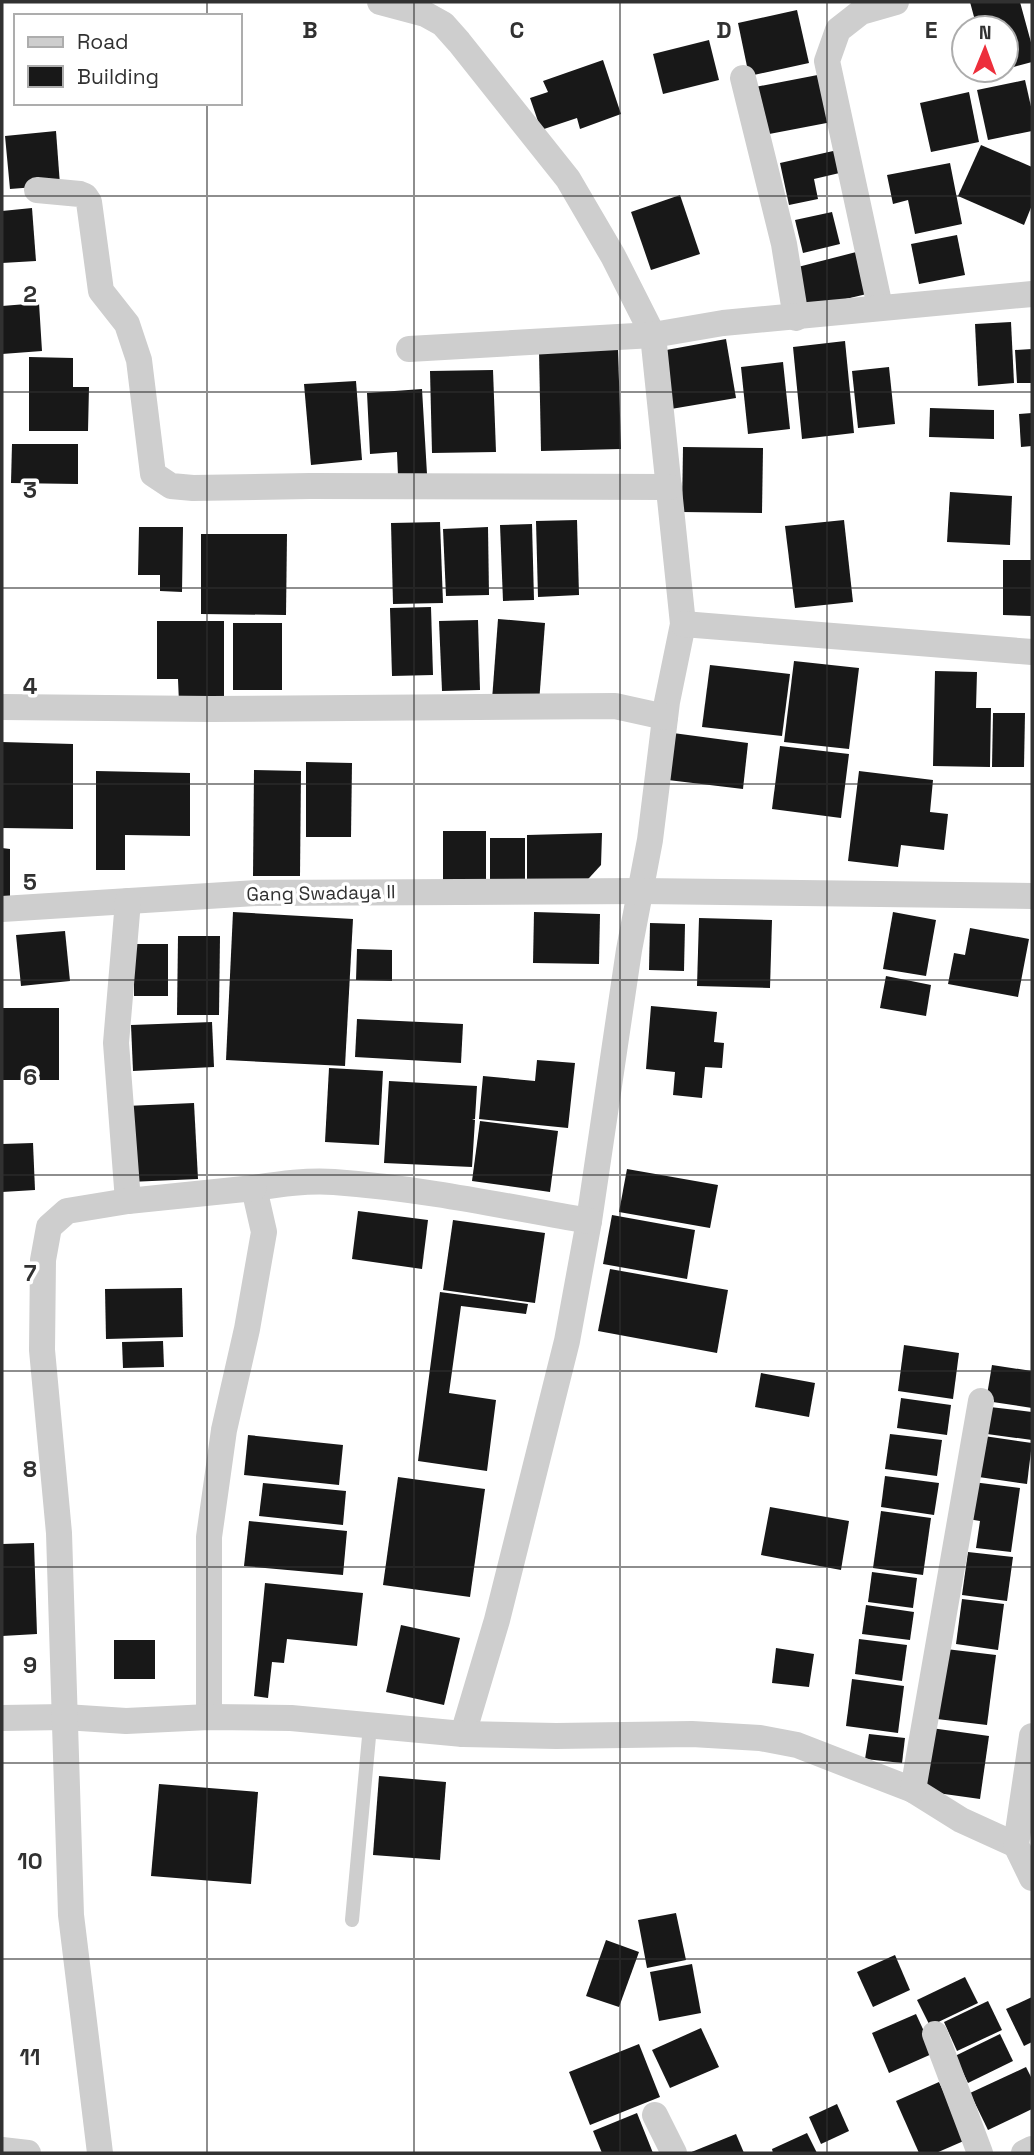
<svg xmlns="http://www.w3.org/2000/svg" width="1034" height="2155" font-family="'Space Grotesk',sans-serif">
	<rect width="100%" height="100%" fill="#fff"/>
	<!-- building -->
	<g fill="#181818">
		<polygon points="970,2 1020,2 1032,46 1032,62 1006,69 1006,28 977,28"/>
		<polygon points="797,10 809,63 749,76 738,23"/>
		<polygon points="709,40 719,80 663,94 653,54"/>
		<polygon points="603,60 621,114 580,129 577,118 541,130 530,98 548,92 543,81"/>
		<polygon points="828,73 837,121 764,135 755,87"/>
		<polygon points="1025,80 1032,111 1032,131 988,140 977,90"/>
		<polygon points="969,92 979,142 931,152 920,103"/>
		<polygon points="56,131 60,185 10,189 5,136"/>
		<polygon points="981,145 1032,167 1032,205 1024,225 958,196"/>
		<polygon points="842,149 848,171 814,179 818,199 789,205 780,163"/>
		<polygon points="950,163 962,224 915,234 908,200 893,204 887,175"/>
		<polygon points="680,195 700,254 651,270 631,212"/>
		<polygon points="32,208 36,261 2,263 2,211"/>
		<polygon points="832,212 840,244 803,253 795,220"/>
		<polygon points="957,235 965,275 919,284 911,244"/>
		<polygon points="864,250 875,292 804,309 794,268"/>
		<polygon points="39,303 42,351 2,354 2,306"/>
		<polygon points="1011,322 1014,383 978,386 975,324"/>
		<polygon points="726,339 736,398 671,409 661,351"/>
		<polygon points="845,341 854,433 802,439 793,347"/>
		<polygon points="618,348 621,449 541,451 539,351"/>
		<polygon points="1032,349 1032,383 1017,383 1015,350"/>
		<polygon points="29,357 73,358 73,387 89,387 88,431 29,431"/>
		<polygon points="783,362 790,429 748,434 741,367"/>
		<polygon points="889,367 895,424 858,428 852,371"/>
		<polygon points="493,370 496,452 432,453 430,371"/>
		<polygon points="356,381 362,460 311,465 304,384"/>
		<polygon points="422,389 427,474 398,476 397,452 370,454 367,393"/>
		<polygon points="930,408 994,410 994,439 929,437"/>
		<polygon points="1032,413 1032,446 1021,447 1019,414"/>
		<polygon points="12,444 78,444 78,484 11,483"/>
		<polygon points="683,447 763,448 762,513 682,512"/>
		<polygon points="950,492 1012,496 1010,545 947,542"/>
		<polygon points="577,520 579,595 538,597 536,521"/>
		<polygon points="844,520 853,602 795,608 785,526"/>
		<polygon points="440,522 443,603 393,604 391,523"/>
		<polygon points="532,524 534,600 503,601 500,525"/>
		<polygon points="139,527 183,527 182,592 160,591 160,575 138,575"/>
		<polygon points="488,527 489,595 446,596 443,529"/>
		<polygon points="201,534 287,534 286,615 201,614"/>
		<polygon points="1003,560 1032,560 1032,616 1003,615"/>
		<polygon points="431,607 433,675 392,676 390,608"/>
		<polygon points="498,619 545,623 539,703 492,700"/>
		<polygon points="478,620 480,690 442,691 439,621"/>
		<polygon points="157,621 224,621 224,703 179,703 178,679 157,679"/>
		<rect x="233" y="623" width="49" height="67"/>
		<polygon points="794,661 859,668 849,749 784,742"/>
		<polygon points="710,665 790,674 782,736 702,727"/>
		<polygon points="935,671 977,672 976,708 991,708 990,767 933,766"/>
		<polygon points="993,713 1025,713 1024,767 992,767"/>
		<polygon points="673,733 748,743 743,789 668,780"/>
		<polygon points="2,742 73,744 73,829 2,828"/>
		<polygon points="780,746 849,754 841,818 772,809"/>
		<polygon points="306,762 352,763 351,837 306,837"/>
		<polygon points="254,770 301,771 300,876 253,876"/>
		<polygon points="96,771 190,773 190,836 125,835 125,870 96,870"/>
		<polygon points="859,771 933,780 930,812 948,814 944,850 901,845 898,867 848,861"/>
		<rect x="443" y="831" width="43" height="58"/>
		<polygon points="602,833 601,865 579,889 527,888 527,835"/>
		<polygon points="490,838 525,838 525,889 490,890"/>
		<polygon points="2,848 10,849 10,900 2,900"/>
		<polygon points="233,912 353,919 345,1066 226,1060"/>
		<polygon points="534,912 600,914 599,964 533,963"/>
		<polygon points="893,912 936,920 926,976 883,969"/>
		<polygon points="699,918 772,920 770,988 697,986"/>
		<polygon points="650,923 685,924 684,971 649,970"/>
		<polygon points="970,928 1029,939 1018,997 948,984 954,953 965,955"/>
		<polygon points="65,931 70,981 21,986 16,935"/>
		<polygon points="178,936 220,936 219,1015 177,1015"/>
		<rect x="134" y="944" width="34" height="52"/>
		<polygon points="357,949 392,950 392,981 356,980"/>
		<polygon points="886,976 931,985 926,1016 880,1008"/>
		<polygon points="651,1006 717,1012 714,1042 724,1043 722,1068 705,1067 702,1098 673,1095 675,1072 646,1069"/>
		<rect x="2" y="1008" width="57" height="72"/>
		<polygon points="357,1019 463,1024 461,1063 355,1057"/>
		<polygon points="212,1022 214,1067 133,1071 131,1025"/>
		<polygon points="537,1060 575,1063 568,1128 479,1119 483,1076 535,1081"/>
		<polygon points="329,1068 383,1071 379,1145 325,1142"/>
		<polygon points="389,1081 477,1086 475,1119 472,1120 475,1120 472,1167 384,1163"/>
		<polygon points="194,1103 198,1179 129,1182 126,1106"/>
		<polygon points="480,1121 558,1131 550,1192 472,1181"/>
		<polygon points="33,1143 35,1190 2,1192 2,1144"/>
		<polygon points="627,1169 718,1185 710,1228 619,1212"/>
		<polygon points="358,1211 428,1220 422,1269 352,1259"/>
		<polygon points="612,1215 695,1230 687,1279 603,1264"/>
		<polygon points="453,1220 545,1233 535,1303 443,1290"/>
		<polygon points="610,1269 728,1290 717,1353 598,1331"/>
		<polygon points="182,1288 183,1337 106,1339 105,1289"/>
		<polygon points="440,1292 528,1304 526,1314 461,1306 449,1393 496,1400 487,1471 418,1461"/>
		<polygon points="163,1341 164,1367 123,1368 122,1342"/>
		<polygon points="904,1345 959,1353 953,1399 898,1391"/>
		<polygon points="992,1365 1032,1371 1032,1408 986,1401"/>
		<polygon points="761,1373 815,1383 809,1417 755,1407"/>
		<polygon points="901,1398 951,1405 947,1435 897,1428"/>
		<polygon points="990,1407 1032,1412 1032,1440 987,1434"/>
		<polygon points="890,1434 942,1440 937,1476 885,1469"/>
		<polygon points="248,1435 343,1445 339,1485 244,1475"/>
		<polygon points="977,1435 1032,1443 1027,1484 972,1476"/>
		<polygon points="885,1476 939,1483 934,1515 881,1507"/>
		<polygon points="398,1477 485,1489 470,1597 383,1585"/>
		<polygon points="973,1482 1020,1488 1011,1552 976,1548 980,1521 968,1519"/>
		<polygon points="263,1483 346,1491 343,1525 259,1516"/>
		<polygon points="770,1507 849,1521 841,1570 761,1555"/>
		<polygon points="881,1511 931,1518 923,1575 873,1568"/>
		<polygon points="249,1521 347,1531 343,1575 244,1566"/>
		<polygon points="34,1543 37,1634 2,1636 2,1544"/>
		<polygon points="968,1552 1013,1557 1007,1601 962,1595"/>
		<polygon points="872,1572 917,1578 913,1608 868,1602"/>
		<polygon points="265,1583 363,1593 357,1646 287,1639 284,1663 272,1662 268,1698 254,1696"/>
		<polygon points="962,1599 1004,1604 998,1650 956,1644"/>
		<polygon points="866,1605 914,1612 910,1640 862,1634"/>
		<polygon points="401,1625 460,1638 444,1705 386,1692"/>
		<polygon points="859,1639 907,1645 902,1681 855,1674"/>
		<rect x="114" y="1640" width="41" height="39"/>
		<polygon points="776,1648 814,1654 809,1687 772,1683"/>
		<polygon points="946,1649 996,1655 987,1725 937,1719"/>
		<polygon points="852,1679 904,1686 898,1733 846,1726"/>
		<polygon points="931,1728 989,1736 980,1799 923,1791"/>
		<polygon points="869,1734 905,1738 902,1763 865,1759"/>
		<polygon points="379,1776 446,1782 440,1860 373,1855"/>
		<polygon points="159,1784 258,1792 251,1884 151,1876"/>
		<polygon points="676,1913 686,1960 647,1968 638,1920"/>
		<polygon points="606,1940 639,1952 619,2007 586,1996"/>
		<polygon points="895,1955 910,1990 873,2007 857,1972"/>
		<polygon points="692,1964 701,2013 659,2021 650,1972"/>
		<polygon points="965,1977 978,2003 930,2026 917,2000"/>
		<polygon points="1032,1997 1032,2042 1024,2046 1006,2009"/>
		<polygon points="988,2001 1002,2030 957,2051 944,2022"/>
		<polygon points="916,2014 934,2053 889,2073 872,2033"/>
		<polygon points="701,2028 719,2067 670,2088 652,2050"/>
		<polygon points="1000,2034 1013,2061 968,2083 955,2056"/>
		<polygon points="639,2044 660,2097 590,2125 569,2072"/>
		<polygon points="1026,2067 1032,2079 1032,2109 988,2130 970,2093"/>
		<polygon points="939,2082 966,2140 936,2153 919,2153 896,2101"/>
		<polygon points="837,2104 849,2131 821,2144 809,2117"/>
		<polygon points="637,2113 653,2153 602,2153 593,2131"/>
		<polygon points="807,2133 817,2153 773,2153 772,2149"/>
		<polygon points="736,2134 744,2153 689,2153"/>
	</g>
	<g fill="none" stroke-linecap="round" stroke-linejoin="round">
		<!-- service -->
		<polyline stroke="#cecece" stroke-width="14" points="352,1920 370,1726"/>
		<!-- minor -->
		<g stroke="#cecece" stroke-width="26">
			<polyline points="380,2 425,14 443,24 459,42 568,179 613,256 653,335 683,624 667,702 650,840 629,950 589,1221 567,1341 497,1620 463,1734"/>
			<polyline points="743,78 784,244 796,318"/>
			<polyline points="37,190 80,194 85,196 89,202 101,291 127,324 139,360 153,474 171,486 193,488 310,486 669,487"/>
			<polyline points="880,307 827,61 838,30 861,12 896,2"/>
			<polyline points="409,349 653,335 723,323 1032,294"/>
			<polyline points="683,624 1032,652"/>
			<polyline points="2,707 211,709 615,706 665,717"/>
			<polyline points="2,909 257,893 641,891 1032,896"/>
			<polyline points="128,1201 116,1043 128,901"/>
			<path d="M209,1717V1537L224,1430L247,1329L264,1232L254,1188C280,1184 308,1180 334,1182C419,1188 504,1206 589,1221"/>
			<polyline points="2,1718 65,1717 126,1721 209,1717 291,1718 463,1734 556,1736 692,1734 760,1738 797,1745 913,1790 961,1820 1016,1845"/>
			<polyline points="1032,1736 1016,1845 1032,1878"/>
			<polyline points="913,1790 981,1401"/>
			<polyline points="935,2034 980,2153"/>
			<polyline points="655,2115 674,2153"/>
			<polyline points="2,2150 28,2153"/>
			<polyline points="100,2153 71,1915 59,1533 42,1350 43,1260 49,1227 67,1211 128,1201 254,1188"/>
			<polyline points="1024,2153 1032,2149"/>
		</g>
	</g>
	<!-- grid -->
	<path fill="none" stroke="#313131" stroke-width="2" stroke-opacity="0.55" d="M207,2V16M414,2V2153M620,2V2153M827,2V2153M207,103V2153M2,196H1032M2,392H1032M2,588H1032M2,784H1032M2,980H1032M2,1175H1032M2,1371H1032M2,1567H1032M2,1763H1032M2,1959H1032"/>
	<g text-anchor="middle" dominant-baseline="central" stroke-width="7" stroke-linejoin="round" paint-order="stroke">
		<!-- street labels -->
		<g font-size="19" fill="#313131" stroke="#fff">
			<text transform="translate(321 893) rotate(-1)">Gang Swadaya II</text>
		</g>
	</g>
	<g font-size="23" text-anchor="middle" font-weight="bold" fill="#313131" stroke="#fff" stroke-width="7" stroke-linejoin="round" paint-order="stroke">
		<text x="310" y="38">B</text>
		<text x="517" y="38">C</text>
		<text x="724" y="38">D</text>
		<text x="931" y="38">E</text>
		<text x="30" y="302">2</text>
		<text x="30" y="498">3</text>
		<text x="30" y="694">4</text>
		<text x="30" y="890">5</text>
		<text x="30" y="1085">6</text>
		<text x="30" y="1281">7</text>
		<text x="30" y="1477">8</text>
		<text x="30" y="1673">9</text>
		<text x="30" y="1869">10</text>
		<text x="30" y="2065">11</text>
	</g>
	<!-- border -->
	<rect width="1034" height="2155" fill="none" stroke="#313131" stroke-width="7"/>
	<!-- legend -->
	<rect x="14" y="14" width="228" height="91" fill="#ffffff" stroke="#adadad" stroke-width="2"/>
	<rect x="28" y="37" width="35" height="10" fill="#cecece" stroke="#adadad" stroke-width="2"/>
	<text x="77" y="49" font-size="21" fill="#313131">Road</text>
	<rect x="28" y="66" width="35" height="21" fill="#181818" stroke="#adadad" stroke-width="2"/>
	<text x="77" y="84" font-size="21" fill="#313131">Building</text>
	<!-- north arrow -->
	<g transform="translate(985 49) rotate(1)"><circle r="33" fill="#ffffff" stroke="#adadad" stroke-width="2"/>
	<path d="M0-5L12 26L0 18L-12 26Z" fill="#ed2e3b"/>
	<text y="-10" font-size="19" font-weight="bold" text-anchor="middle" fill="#313131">N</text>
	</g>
</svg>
